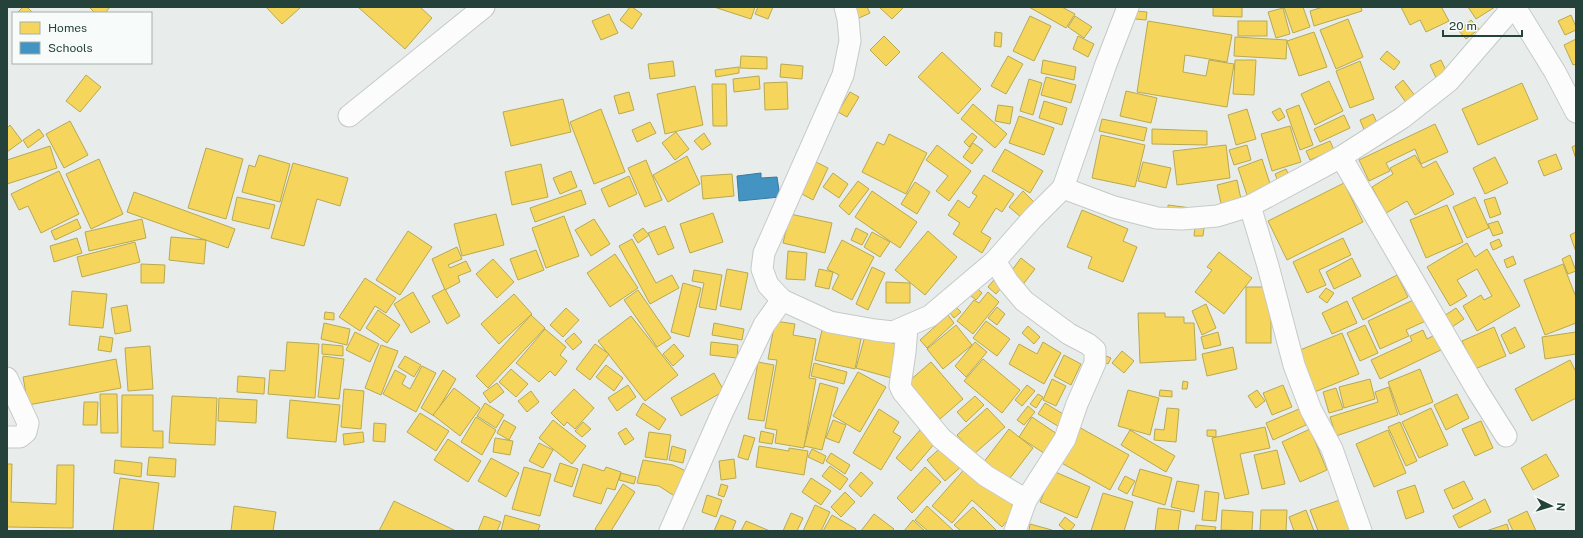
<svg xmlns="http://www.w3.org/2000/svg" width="1583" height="538" font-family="'Public Sans',sans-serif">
	<rect width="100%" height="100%" fill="#e8edeb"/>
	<!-- homes -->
	<g fill="#f6d55c" stroke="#b7a952">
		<polygon points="23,7 27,7 33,13 17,13"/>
		<polygon points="89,7 110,7 105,13 95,13"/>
		<polygon points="266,7 299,7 300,8 282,24"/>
		<polygon points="358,7 420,7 432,18 405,49"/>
		<polygon points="630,7 632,7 642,14 632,29 620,20"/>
		<polygon points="714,7 755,7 751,19"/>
		<polygon points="758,7 773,7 768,19 755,14"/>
		<polygon points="850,7 867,7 870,13 857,19"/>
		<polygon points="879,7 904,7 892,19"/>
		<polygon points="1029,7 1062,7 1075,14 1066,28"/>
		<polygon points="1213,7 1242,7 1242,17 1213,16"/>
		<polygon points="1284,7 1303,7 1310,27 1293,33"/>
		<polygon points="1323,7 1361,7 1362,11 1314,26 1310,11"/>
		<polygon points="1401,7 1443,7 1442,8 1449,21 1426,32 1420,20 1410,25"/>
		<polygon points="1468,7 1495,7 1476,19"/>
		<polygon points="1283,8 1290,34 1276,38 1268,12"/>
		<polygon points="1136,11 1147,12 1146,20 1135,19"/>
		<polygon points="609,14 618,33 601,40 592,21"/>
		<polygon points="1571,15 1576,27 1576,30 1565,35 1558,21"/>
		<polygon points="1030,16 1051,26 1034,61 1013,51"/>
		<polygon points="1075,16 1092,27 1084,38 1068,27"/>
		<polygon points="1348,19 1363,57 1336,69 1320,30"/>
		<polygon points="1471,20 1479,29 1466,39 1459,31"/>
		<polygon points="1148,21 1232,35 1227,62 1185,55 1183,72 1206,76 1209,60 1234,64 1227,107 1137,92"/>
		<rect x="1238" y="21" width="29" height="15"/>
		<polygon points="995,32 1002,33 1001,47 994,46"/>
		<polygon points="1314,32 1327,67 1299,76 1287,41"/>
		<polygon points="884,36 900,52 886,66 870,50"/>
		<polygon points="1078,36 1094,44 1088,57 1073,49"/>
		<polygon points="1235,37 1287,40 1286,59 1234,56"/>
		<polygon points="1576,39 1576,64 1573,65 1564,45"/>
		<polygon points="1387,51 1400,62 1394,70 1380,59"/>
		<polygon points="942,52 981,89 958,114 918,77"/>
		<polygon points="741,56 767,57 767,69 740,68"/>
		<polygon points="1008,56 1023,64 1006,94 991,86"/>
		<polygon points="1043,60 1076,67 1074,80 1041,73"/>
		<polygon points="1235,60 1256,60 1254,95 1233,94"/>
		<polygon points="1441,60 1450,79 1439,84 1430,65"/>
		<polygon points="673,61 675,76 650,79 648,64"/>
		<polygon points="1360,61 1374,99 1350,108 1336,71"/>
		<polygon points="781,64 803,66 802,79 780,77"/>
		<polygon points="739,67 739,73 716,77 715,70"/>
		<polygon points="86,75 101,87 80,112 66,101"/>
		<polygon points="759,76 760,89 734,92 733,79"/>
		<polygon points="1046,77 1076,85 1071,103 1041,95"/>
		<polygon points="1029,79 1042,83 1033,115 1020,111"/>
		<polygon points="1403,80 1419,101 1410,108 1395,87"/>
		<polygon points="1329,81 1343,111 1315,125 1301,94"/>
		<polygon points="787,82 788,109 765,110 764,83"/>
		<polygon points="1522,83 1538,119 1478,145 1462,109"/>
		<polygon points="712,84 726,84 727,126 713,126"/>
		<polygon points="695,86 703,125 665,134 657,94"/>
		<polygon points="1126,91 1157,98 1151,123 1120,116"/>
		<polygon points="629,92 634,110 619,114 614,96"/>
		<polygon points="850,92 859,97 847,117 838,112"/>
		<polygon points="563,99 571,132 511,146 503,112"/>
		<polygon points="1044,101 1067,108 1062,125 1039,118"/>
		<polygon points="973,104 1007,134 995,148 961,119"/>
		<polygon points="998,105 1013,107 1010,124 995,121"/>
		<polygon points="1299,105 1313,145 1300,150 1286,110"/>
		<polygon points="1280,108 1285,117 1278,121 1272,112"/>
		<polygon points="601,109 625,172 594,184 570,122"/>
		<polygon points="1247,109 1256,139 1236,145 1228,115"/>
		<polygon points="1373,114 1378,125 1365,132 1360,120"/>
		<polygon points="1344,115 1350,128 1320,142 1314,129"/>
		<polygon points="1019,116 1054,128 1044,155 1009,143"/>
		<polygon points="1102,119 1147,128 1144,141 1099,131"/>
		<polygon points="70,121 88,155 64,168 46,134"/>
		<polygon points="650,122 656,133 637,142 632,130"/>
		<polygon points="1435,124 1448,152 1421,164 1415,149 1386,163 1390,171 1369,181 1359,160"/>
		<polygon points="10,125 22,141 7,152 7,128"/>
		<polygon points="1290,126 1301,162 1272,171 1261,134"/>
		<polygon points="39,129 44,136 28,148 23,140"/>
		<polygon points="1152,129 1207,131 1207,145 1152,144"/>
		<polygon points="676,132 689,149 675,160 662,143"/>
		<polygon points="704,133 711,144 702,150 694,141"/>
		<polygon points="972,133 977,137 969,147 964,142"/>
		<polygon points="889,134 927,153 906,194 862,172 877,142 884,145"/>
		<polygon points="1101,135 1145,145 1135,187 1092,178"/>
		<polygon points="1330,141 1334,150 1310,160 1306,151"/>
		<polygon points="973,143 983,150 972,164 963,157"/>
		<polygon points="937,145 971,171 949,201 936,191 948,176 926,160"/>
		<polygon points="1226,145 1230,178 1177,185 1173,151"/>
		<polygon points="1247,145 1251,160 1234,165 1229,150"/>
		<polygon points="1576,145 1576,159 1572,147"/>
		<polygon points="50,146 57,168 7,184 7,160"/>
		<polygon points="206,148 243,159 226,219 188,208"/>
		<polygon points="1005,149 1043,171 1030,193 992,171"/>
		<polygon points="1556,154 1562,169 1544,176 1538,161"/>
		<polygon points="259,155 290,164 280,202 242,192 249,165 255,167"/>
		<polygon points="1415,155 1423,168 1436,161 1454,194 1415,215 1407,201 1386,213 1372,187 1393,174 1390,168"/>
		<polygon points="687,156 700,184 668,202 653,175"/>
		<polygon points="1495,157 1508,183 1485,194 1473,168"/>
		<polygon points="99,159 123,214 91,229 66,174"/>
		<polygon points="1262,159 1272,190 1248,198 1238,168"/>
		<polygon points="646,160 662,200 645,207 628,168"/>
		<polygon points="816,162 828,168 813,200 802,194"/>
		<polygon points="1143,162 1171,168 1166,188 1138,181"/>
		<polygon points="293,163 348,178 340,206 317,199 304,246 271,238"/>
		<polygon points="541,164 548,197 512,205 505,172"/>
		<polygon points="1286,169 1291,180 1280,186 1275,174"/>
		<polygon points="59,171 79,214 41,233 28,206 19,210 11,194"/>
		<polygon points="571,171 577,187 560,194 553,178"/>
		<polygon points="833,173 848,184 839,198 823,187"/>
		<polygon points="732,174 734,196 703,199 701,176"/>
		<polygon points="984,175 1014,194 1002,212 996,208 981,232 991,238 982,253 953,234 960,223 948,215 958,200 969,208 977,196 972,193"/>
		<polygon points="629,176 637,194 609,207 601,189"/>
		<polygon points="1237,180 1242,204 1222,208 1217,185"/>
		<polygon points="858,181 869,189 849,215 839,206"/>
		<polygon points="915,182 930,192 917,214 901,204"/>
		<polygon points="1344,183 1363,222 1287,260 1268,221"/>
		<polygon points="581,190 586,204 535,222 530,208"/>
		<polygon points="872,191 917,222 900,248 855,217"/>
		<polygon points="1023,191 1035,203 1022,218 1009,207"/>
		<polygon points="134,192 235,229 228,248 127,212"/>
		<polygon points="237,197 275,205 269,229 232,220"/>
		<polygon points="1475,197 1489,228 1467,238 1453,207"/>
		<polygon points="1495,197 1501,214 1490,218 1484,200"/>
		<polygon points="1168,205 1199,209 1168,212"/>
		<polygon points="1447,205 1463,242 1426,258 1410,220"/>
		<polygon points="1082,210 1128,229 1123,241 1137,247 1123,282 1088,268 1092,257 1067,247"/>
		<polygon points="713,213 723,242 690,253 680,224"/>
		<polygon points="496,214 504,245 462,256 454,224"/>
		<polygon points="790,214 832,223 825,253 783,243"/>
		<polygon points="564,216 579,256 546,268 532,228"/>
		<polygon points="77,219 81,228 55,240 51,231"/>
		<polygon points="142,219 146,238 89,251 85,232"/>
		<polygon points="594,219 610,244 591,256 575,230"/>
		<polygon points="1498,221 1503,233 1493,236 1488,224"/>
		<polygon points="665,226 674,248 658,255 648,233"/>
		<polygon points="1195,227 1204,228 1203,236 1194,236"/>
		<polygon points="643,228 649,235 638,243 633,235"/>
		<polygon points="856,228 868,234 862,245 851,240"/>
		<polygon points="408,231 432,247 400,295 376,280"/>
		<polygon points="928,231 957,257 925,295 895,270"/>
		<polygon points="872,232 890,242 880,257 864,247"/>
		<polygon points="1576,232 1576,252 1570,235"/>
		<polygon points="171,237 206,240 204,264 169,260"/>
		<polygon points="77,238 82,253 54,262 50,246"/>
		<polygon points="1343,238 1351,255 1319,270 1326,285 1307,293 1293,262"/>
		<polygon points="632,239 656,283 672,275 679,288 650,304 619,246"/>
		<polygon points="1499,239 1502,246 1493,250 1490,243"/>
		<polygon points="842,240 874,257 852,300 832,289 839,275 827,269"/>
		<polygon points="135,242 140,262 82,277 77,257"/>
		<polygon points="1467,243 1475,257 1487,249 1520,306 1477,331 1463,306 1481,295 1484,300 1492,296 1477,269 1457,280 1467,296 1450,306 1427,267"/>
		<polygon points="457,247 462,259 448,265 450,268 466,261 471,271 458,276 460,282 445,290 432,259"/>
		<polygon points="536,250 544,270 518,280 510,259"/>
		<polygon points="788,251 807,253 805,280 786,279"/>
		<polygon points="1219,252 1252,278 1224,314 1195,292 1212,270 1207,267"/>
		<polygon points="615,254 638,288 610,307 587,273"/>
		<polygon points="1570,255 1576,271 1568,274 1562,259"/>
		<polygon points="1513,256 1516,264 1507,268 1504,260"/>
		<polygon points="1021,258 1035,269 1021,287 1007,277"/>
		<polygon points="1352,258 1361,276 1334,289 1326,272"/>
		<polygon points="493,259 514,282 497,298 476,274"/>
		<polygon points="141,264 165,265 164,283 141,283"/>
		<polygon points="1563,264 1576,297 1576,323 1545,335 1524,280"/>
		<polygon points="872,267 885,273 868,310 856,304"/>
		<polygon points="727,269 748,273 741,310 720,306"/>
		<polygon points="819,269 833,272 829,289 815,286"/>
		<polygon points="694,270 722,275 716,310 699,307 704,283 692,281"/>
		<polygon points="998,275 1006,282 996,294 988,287"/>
		<polygon points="1397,275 1408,297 1363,320 1352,298"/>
		<polygon points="365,278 396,298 386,313 375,306 360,331 339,317"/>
		<polygon points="886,282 910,283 910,303 886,303"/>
		<polygon points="683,283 701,288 689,337 671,332"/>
		<polygon points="976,287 982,293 976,300 970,295"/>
		<rect x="1246" y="287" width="25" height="56"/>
		<polygon points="1326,288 1334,293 1327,303 1319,297"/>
		<polygon points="445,289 460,316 447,324 432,296"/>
		<polygon points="638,290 671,338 657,347 624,300"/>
		<polygon points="72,291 107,294 103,328 69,325"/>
		<polygon points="413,292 430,322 411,333 394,304"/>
		<polygon points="988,292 999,302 973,334 957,321 974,300 979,303"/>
		<polygon points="514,294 532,314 499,344 481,324"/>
		<polygon points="1420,297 1430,319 1406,330 1409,336 1380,349 1368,321"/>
		<polygon points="1347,301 1357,323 1332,334 1322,313"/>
		<polygon points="1206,304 1216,328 1202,335 1192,311"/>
		<polygon points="127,305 131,331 115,334 111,308"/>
		<polygon points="956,307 961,312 954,318 950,313"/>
		<polygon points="997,307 1005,314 997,325 988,318"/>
		<polygon points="566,308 579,320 563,337 550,325"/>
		<polygon points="1456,308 1464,319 1452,327 1444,316"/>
		<polygon points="378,310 400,325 387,343 366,328"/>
		<polygon points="325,312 334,313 334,320 324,319"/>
		<polygon points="1138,313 1165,313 1165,317 1184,317 1184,323 1194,323 1196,360 1140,363"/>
		<polygon points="531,315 545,328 488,388 476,376"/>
		<polygon points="948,315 954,323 927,348 920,340"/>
		<polygon points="631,316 678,375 645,401 598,341"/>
		<polygon points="775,321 795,324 793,335 816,339 809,378 816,379 804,448 775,443 777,430 765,428 777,360 768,359"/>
		<polygon points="986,321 1010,339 997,356 973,338"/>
		<polygon points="324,323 350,329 347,345 321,339"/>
		<polygon points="714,323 744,329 742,340 712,335"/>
		<polygon points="956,325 972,345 943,369 927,349"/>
		<polygon points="1365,325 1378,353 1360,361 1347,333"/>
		<polygon points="1028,326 1040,337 1034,344 1022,333"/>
		<polygon points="1494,327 1506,356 1475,369 1462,341"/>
		<polygon points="1515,327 1525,347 1510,354 1501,335"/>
		<polygon points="545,329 566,347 560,355 567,361 555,376 550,371 539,382 516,363"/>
		<polygon points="822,330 861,339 855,369 815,360"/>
		<polygon points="1423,330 1427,339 1437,334 1443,349 1380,379 1371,360 1412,341 1410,336"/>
		<polygon points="355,332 379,344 370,362 346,350"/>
		<polygon points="1218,332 1221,345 1204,349 1201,337"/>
		<polygon points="1576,332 1576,354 1545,359 1542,337"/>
		<polygon points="574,333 582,342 573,350 565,341"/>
		<polygon points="1342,333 1359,374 1312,393 1295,352"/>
		<polygon points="100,336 113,338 111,352 98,350"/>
		<polygon points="865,336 903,346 895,379 856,368"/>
		<polygon points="287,342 319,344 315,398 268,394 270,370 285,371"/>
		<polygon points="711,342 738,345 737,358 710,355"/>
		<polygon points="975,342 987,352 966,377 955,366"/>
		<polygon points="1043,342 1061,353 1044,384 1009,364 1019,344 1037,354"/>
		<polygon points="322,344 343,346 343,356 322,354"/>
		<polygon points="595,344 609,354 590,380 576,369"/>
		<polygon points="674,344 684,356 673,366 663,354"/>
		<polygon points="381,345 398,351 381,395 365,388"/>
		<polygon points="150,346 153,389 128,391 125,348"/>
		<polygon points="1233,347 1237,369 1207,376 1202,354"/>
		<polygon points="1122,351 1134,361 1124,373 1112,363"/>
		<polygon points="1099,353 1111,358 1108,364 1096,359"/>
		<polygon points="1064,355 1081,364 1071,385 1054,376"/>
		<polygon points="323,356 344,359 339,399 318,397"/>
		<polygon points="405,356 421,365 414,377 398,367"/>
		<polygon points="116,359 121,388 28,405 23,377"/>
		<polygon points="983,359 1020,390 1002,413 964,381"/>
		<polygon points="1570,360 1576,372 1576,398 1532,421 1515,389"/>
		<polygon points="758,362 774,365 764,421 748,419"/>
		<polygon points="931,362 963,399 940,419 908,382"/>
		<polygon points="814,363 847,372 844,384 811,376"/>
		<polygon points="606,365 623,378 614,391 596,377"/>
		<polygon points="422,366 436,373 416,412 383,394 395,370 406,376 402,384 410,389"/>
		<polygon points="511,369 528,384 516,397 499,382"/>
		<polygon points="1420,369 1433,402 1400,415 1388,382"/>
		<polygon points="443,370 456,379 434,416 421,408"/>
		<polygon points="858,372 886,387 860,432 833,416"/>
		<polygon points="714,373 724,391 681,416 671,398"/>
		<polygon points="238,376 265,378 264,394 237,392"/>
		<polygon points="1052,379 1066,386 1056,406 1043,400"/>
		<polygon points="1370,379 1375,399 1344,408 1339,387"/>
		<polygon points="1183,381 1188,382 1187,389 1182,389"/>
		<polygon points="497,383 504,392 490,403 483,393"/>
		<polygon points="820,383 838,388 822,450 804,446"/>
		<polygon points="628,385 636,397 617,411 608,398"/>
		<polygon points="1027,385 1035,391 1022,406 1015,400"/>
		<polygon points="1283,385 1292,407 1272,415 1263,393"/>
		<polygon points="1389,387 1398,415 1336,436 1330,417 1378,402 1375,392"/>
		<polygon points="454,388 480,408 460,436 433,415"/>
		<polygon points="1336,388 1343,409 1329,413 1323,392"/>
		<polygon points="344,389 364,391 361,429 341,427"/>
		<polygon points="574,389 594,408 575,429 567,422 564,426 551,413"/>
		<polygon points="1128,390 1159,398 1150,435 1118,426"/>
		<polygon points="1160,390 1172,391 1172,397 1159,396"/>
		<polygon points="1257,390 1265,401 1256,408 1248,396"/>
		<polygon points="531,391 539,402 527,412 518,401"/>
		<polygon points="100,394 117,394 118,433 101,433"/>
		<polygon points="1038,394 1043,397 1036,408 1030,404"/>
		<polygon points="1457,394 1469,418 1446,430 1434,405"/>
		<polygon points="122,395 153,395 153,431 163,431 163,448 121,447"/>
		<polygon points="172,396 217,398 215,445 169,443"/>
		<polygon points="975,396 984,405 966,422 957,412"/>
		<polygon points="219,398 257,400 256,423 218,421"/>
		<polygon points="290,400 340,405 336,442 287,438"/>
		<polygon points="84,402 98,402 97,425 83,425"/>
		<polygon points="485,403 504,415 496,428 477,416"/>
		<polygon points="643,403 666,419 659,430 636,415"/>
		<polygon points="1045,403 1068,417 1061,428 1038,414"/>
		<polygon points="1028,406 1035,412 1024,425 1017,420"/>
		<polygon points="987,408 1005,427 974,454 957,435"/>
		<polygon points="1167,408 1179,409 1176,442 1154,440 1155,429 1164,430"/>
		<polygon points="1431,408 1448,445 1419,458 1402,422"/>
		<polygon points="879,409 899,422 893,432 901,437 881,470 853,453"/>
		<polygon points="1299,409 1306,425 1273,440 1266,423"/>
		<polygon points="420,413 449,431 436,451 407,432"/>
		<polygon points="476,417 496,430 482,455 461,442"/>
		<polygon points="1032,417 1063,438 1050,457 1019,437"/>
		<polygon points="504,420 516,427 509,440 497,433"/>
		<polygon points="553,420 586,446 572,464 539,438"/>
		<polygon points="833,420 846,425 839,443 826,438"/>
		<polygon points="1481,421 1493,448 1475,456 1462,429"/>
		<polygon points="583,422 591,429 582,437 575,431"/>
		<polygon points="1400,422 1417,461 1406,466 1388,427"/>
		<polygon points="374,423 386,424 385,442 373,441"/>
		<polygon points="1077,426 1129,455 1110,490 1058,461"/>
		<polygon points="1265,427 1270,448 1240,454 1249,494 1225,499 1212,438"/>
		<polygon points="626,428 634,439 625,445 618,433"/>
		<polygon points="1009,429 1033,448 1004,486 980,467"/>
		<polygon points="1310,429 1327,470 1300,482 1282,442"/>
		<polygon points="920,430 935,443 911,471 896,458"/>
		<polygon points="1130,430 1175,456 1166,472 1121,445"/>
		<polygon points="1207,430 1216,430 1216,437 1207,436"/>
		<polygon points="1388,430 1406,473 1374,487 1356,444"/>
		<polygon points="761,431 774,434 772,444 759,442"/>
		<polygon points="363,432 364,442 344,445 343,434"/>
		<polygon points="649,432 671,435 667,460 645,457"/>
		<polygon points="744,435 755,438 748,460 738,457"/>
		<polygon points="495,438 513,441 510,455 493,452"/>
		<polygon points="448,439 481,461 468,482 434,460"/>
		<polygon points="539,443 553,450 543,468 529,461"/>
		<polygon points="945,444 963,465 945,481 927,460"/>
		<polygon points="672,446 686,450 683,463 669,460"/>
		<polygon points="759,446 789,451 789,448 808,451 804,475 756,467"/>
		<polygon points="812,449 826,456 823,464 808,457"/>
		<polygon points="1277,450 1285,484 1262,489 1254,455"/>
		<polygon points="831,453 850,465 845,474 826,461"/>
		<polygon points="1546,454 1559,476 1533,490 1521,468"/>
		<polygon points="149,457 176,459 175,477 147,475"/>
		<polygon points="491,458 519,473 506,497 478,481"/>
		<polygon points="734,459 736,478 721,480 719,461"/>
		<polygon points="115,460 142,463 141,477 114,473"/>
		<polygon points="643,460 673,465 690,473 679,499 659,486 637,483"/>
		<polygon points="560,463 578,469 572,487 554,481"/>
		<polygon points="7,464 12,464 11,502 56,504 57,465 74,465 73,528 7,527"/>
		<polygon points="583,464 604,471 606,467 621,472 615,490 607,488 601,504 573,496"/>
		<polygon points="968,465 1017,509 1002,527 972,500 952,523 932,506"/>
		<polygon points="830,466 848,479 840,490 822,476"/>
		<polygon points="524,467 551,474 540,516 512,509"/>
		<polygon points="925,467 941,482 912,513 897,498"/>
		<polygon points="1140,469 1172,478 1165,505 1132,495"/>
		<polygon points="1053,471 1090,487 1077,518 1040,502"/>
		<polygon points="861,472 873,483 861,497 849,486"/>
		<polygon points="621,473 636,477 634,484 619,480"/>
		<polygon points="1125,476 1135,481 1127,494 1118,489"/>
		<polygon points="120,478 159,483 153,531 113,531"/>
		<polygon points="811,478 831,491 821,505 802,492"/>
		<polygon points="1177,481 1199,485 1194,512 1171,507"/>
		<polygon points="1464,481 1473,499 1453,509 1444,490"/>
		<polygon points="623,484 635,492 611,531 598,531 595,529"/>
		<polygon points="721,484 728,486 724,497 718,495"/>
		<polygon points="1415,485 1424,512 1406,519 1397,491"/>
		<polygon points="1205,491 1219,493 1216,521 1202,520"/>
		<polygon points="845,492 855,502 841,517 831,507"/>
		<polygon points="1103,493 1133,502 1124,531 1091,531"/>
		<polygon points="707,495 722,500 716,517 702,512"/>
		<polygon points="1343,499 1354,531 1318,531 1310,510"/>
		<polygon points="1485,499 1491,512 1459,528 1453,516"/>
		<polygon points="394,501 456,531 379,531"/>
		<polygon points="815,505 830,512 821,531 803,531"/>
		<polygon points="234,506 276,512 273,531 231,531"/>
		<polygon points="927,506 954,531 928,531 915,520"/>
		<polygon points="973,507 996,530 995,531 961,531 954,525"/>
		<polygon points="1158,508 1181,511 1178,531 1155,531"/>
		<polygon points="1222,510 1253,512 1252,531 1221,530"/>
		<polygon points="1261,510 1287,510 1286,531 1260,531"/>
		<polygon points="1306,510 1314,531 1294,531 1289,517"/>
		<polygon points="1527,511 1536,531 1513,531 1508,520"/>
		<polygon points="791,513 803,518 797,531 783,531"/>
		<polygon points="874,514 894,529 892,531 861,531"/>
		<polygon points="505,515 540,525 538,531 501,531"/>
		<polygon points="721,515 736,521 732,531 714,531"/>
		<polygon points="832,515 856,529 855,531 823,531"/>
		<polygon points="484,516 501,522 497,531 478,531"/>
		<polygon points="1065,517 1075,525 1070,531 1066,531 1059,525"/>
		<polygon points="913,520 925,531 904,531"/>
		<polygon points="746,521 770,531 741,531"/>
		<polygon points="1030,524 1052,530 1051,531 1029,531"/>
		<polygon points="1507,524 1509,531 1486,531"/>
		<polygon points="1196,525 1216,527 1215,531 1195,531"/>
	</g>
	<!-- schools -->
	<polygon fill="#4393c3" stroke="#3a7b9a" points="761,173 761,178 777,177 780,197 739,201 737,176"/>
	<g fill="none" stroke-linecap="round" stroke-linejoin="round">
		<!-- street casing -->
		<g stroke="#c5cac8" stroke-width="23">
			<g id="street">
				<polyline points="845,7 848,19 850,41 843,75 764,253 762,269 768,285 782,300 830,322 875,330 893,332 930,316 995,261 1033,218 1063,188 1106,64 1128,7"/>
				<polyline points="1515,7 1555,72 1576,112"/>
				<polyline points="349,116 484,7"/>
				<polyline points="1341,157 1477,390 1506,436"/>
				<polyline points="1063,188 1114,207 1157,218 1182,219 1217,216 1250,206 1341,157 1402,118 1449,81 1513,7"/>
				<polyline points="1250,206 1268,266 1294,365 1311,410 1332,449 1361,531"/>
				<polyline points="995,261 1008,282 1024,301 1069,334 1088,344 1095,350 1095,363 1077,404 1065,439 1026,500 1015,531"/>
				<polyline points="907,327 905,352 900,386 903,392 941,438 986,476 1026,500"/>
				<polyline points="7,378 28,423 26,432 20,437 7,437"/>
				<polyline points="670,531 722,413 764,325 782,300"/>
			</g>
		</g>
		<!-- street -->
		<use href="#street" stroke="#fcfcfc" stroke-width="21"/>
	</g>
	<!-- border -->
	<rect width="1583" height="538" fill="none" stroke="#24423a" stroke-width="16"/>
	<!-- legend -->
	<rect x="12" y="12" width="140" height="52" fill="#f7fbf9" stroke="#a3b1ad"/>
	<rect x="20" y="22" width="20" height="12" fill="#f6d55c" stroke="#a3b1ad"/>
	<text x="48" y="32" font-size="12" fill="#24423a">Homes</text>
	<rect x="20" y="42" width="20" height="12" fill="#4393c3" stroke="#a3b1ad"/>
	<text x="48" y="52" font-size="12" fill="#24423a">Schools</text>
	<!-- north arrow -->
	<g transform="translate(1551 506) rotate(95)" stroke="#f7fbf9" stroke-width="3" paint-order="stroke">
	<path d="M0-3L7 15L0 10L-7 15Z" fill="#24423a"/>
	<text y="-6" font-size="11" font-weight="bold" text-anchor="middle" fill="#24423a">N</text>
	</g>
	<!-- scale -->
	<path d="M1443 30v6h79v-6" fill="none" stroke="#24423a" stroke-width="2"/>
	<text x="1449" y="30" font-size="12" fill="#24423a" stroke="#f7fbf9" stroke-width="3" paint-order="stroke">20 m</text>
</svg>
